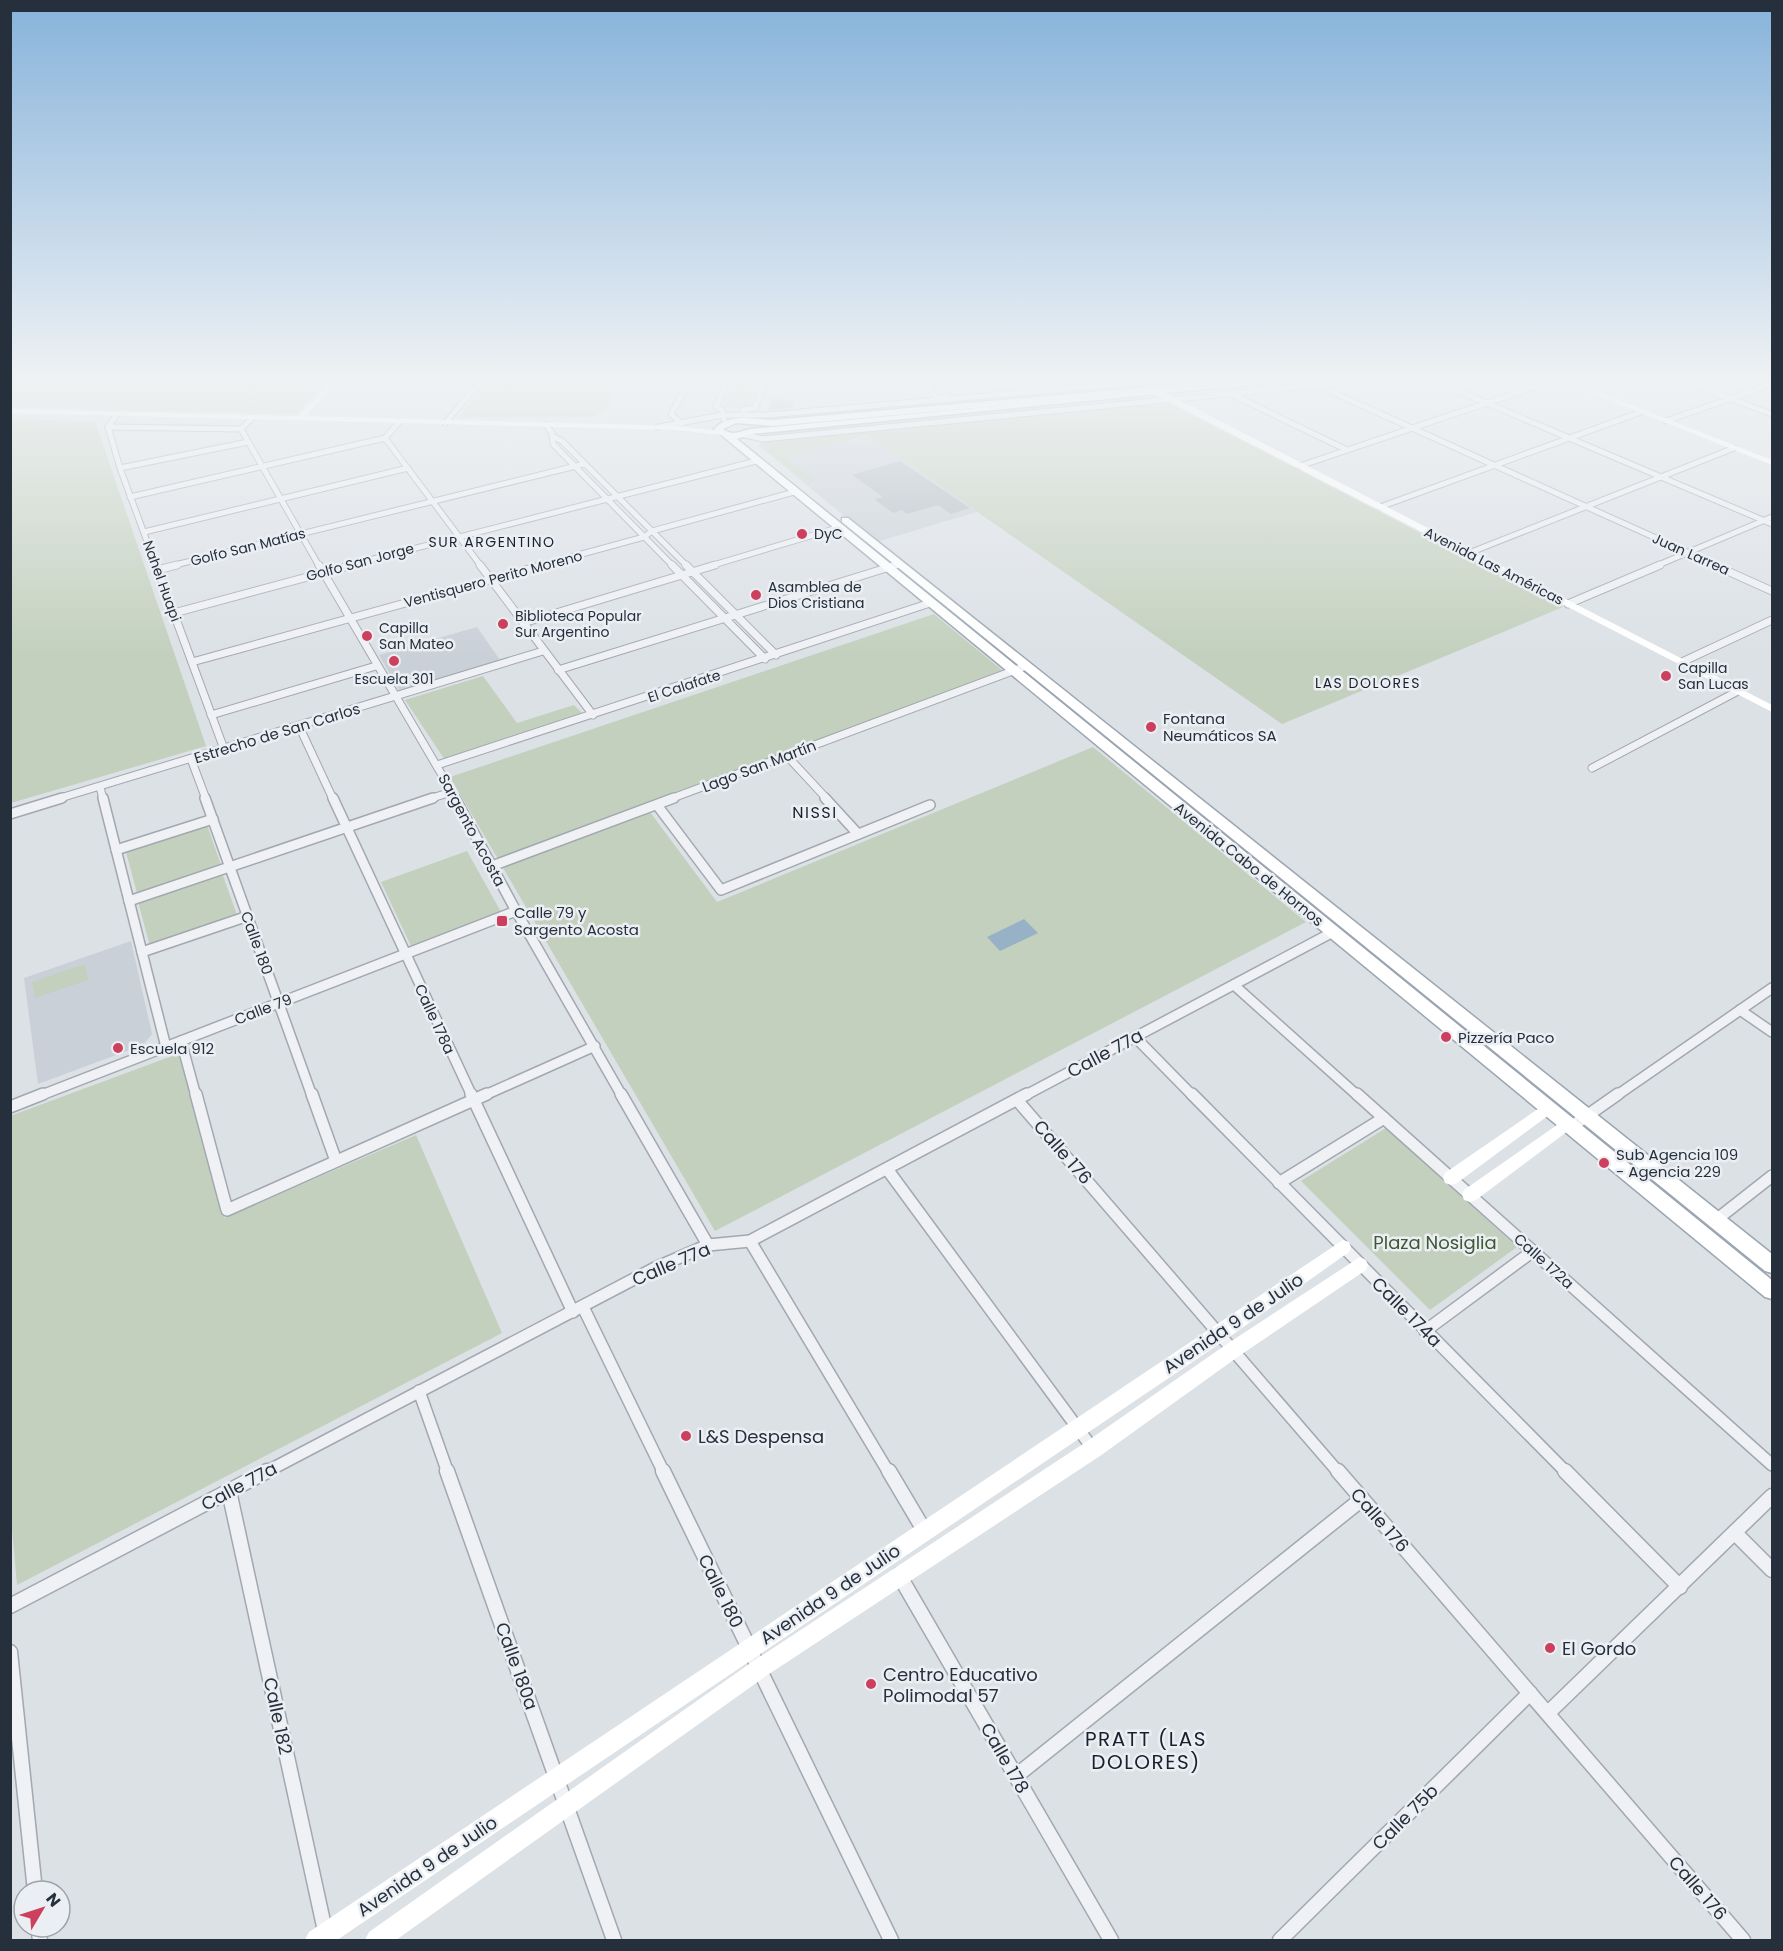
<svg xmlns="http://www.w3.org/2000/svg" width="1783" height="1951" font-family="Poppins,sans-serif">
	<rect width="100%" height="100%" fill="#dce1e6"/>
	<!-- built -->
	<g fill="#cad0d8">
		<polygon points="862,431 977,512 876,542 759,446 768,441"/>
		<polygon points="477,627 500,660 400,692 379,655"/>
		<polygon points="131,941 152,1034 143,1045 38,1084 24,978"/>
	</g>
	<!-- green -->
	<g fill="#c3d0bd">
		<polygon points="11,382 327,382 296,414 11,407"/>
		<polygon points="405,382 472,382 461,396 394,394"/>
		<polygon points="487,382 616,382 610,390 609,407 591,417 458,418"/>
		<polygon points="732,382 759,382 749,407 723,407"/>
		<polygon points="1178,382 1211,384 1044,397 1043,394"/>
		<polygon points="1158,395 1164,400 1563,607 1282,724 867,435 792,455 787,459 816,481 808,483 760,445 766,440 760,437 767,432"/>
		<polygon points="931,403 934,406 776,421 746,419 748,416"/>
		<polygon points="11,419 95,421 206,746 11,803"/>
		<polygon points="934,614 1003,671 644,804 717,902 1093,747 1306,922 715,1231 450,777"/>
		<polygon points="483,676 517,723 574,705 583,714 445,760 405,700"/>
		<polygon points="207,825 221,865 137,893 126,852"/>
		<polygon points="467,851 501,912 411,946 381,882"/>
		<polygon points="222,873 237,915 150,946 138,902"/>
		<polygon points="85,964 88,980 35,998 32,982"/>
		<polygon points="183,1052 224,1218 416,1135 502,1333 17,1585 10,1506 10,1116"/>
		<polygon points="1386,1128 1517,1247 1430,1310 1301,1181"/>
	</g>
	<!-- water -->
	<polygon fill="#97b1c7" points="1024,919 1038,933 1000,951 987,937"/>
	<!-- building -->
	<g fill="#b3bac3">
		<polygon points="773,399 788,400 794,400 791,408 768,410"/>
		<polygon points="900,461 970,508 951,514 938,505 907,514 902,510 893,513 874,499 883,497 852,475"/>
	</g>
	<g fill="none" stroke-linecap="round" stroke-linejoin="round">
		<!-- minor-far4 casing -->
		<g stroke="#a2a8b0" stroke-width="7">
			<g id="minor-far4">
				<polyline points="926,382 936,398 943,400"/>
				<polyline points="938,382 948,397 942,398"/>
				<polyline points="1437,382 1772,524"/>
				<polyline points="1685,382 1772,414"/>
				<polyline points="727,384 740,382"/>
				<polyline points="1321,387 1718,566"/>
				<polyline points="1233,395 1347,450"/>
				<polyline points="743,410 755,408 765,382"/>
				<polyline points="117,414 108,427 120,468 156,566"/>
				<polyline points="252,418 241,429 319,566"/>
				<polyline points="724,419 722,410 716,407 727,382"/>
				<polyline points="1666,421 1772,384"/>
				<polyline points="399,422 385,438 481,566"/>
				<polyline points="445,423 480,382"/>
				<polyline points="682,424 671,414 689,382"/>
				<polyline points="546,425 552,433 553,444 673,566"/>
				<polyline points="108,427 241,429"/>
				<polyline points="658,427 722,415 767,415 1145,382"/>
				<polyline points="745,435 763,439 1353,382"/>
				<polyline points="554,437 562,441 687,566"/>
				<polyline points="1300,466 1549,382"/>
				<polyline points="120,468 248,442"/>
				<polyline points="130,497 385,438"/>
				<polyline points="1380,507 1641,412"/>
				<polyline points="144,532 408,468"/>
				<polyline points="1469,553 1734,448"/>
				<polyline points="171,566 584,464"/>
				<polyline points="346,566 756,461"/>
				<polyline points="538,566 644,537 652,531 794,492"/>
				<polyline points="710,566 837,528"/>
				<polyline points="891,566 899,564"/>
				<polyline points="1656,566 1772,517"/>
			</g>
		</g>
		<!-- minor-far3 casing -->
		<g stroke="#a2a8b0" stroke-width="9">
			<g id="minor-far3">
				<polyline points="156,565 224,749"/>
				<polyline points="319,565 456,799"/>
				<polyline points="480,565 593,715"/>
				<polyline points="672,565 765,659"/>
				<polyline points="686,565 776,655"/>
				<polyline points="1714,565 1772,591"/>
				<polyline points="157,570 177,565"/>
				<polyline points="1568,604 1660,565"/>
				<polyline points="174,613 352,565"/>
				<polyline points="523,623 715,565"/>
				<polyline points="192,662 543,565"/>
				<polyline points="1682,662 1772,620"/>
				<polyline points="558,670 896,565"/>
				<polyline points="211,715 376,666"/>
				<polyline points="299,726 333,799"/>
				<polyline points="787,756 827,799"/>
				<polyline points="191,759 206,799"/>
				<polyline points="437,765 930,603"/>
				<polyline points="1592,768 1738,691"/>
				<polyline points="100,787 103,799"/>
				<polyline points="57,799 543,651"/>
				<polyline points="429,799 451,792"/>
				<polyline points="670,799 1026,666"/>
			</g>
		</g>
		<!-- minor-far2 casing -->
		<g stroke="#a2a8b0" stroke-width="12">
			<g id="minor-far2">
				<polyline points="103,798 166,1047"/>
				<polyline points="205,798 312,1096"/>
				<polyline points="333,798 472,1096"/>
				<polyline points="455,798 516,911 622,1096"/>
				<polyline points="825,798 858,834"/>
				<polyline points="657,805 721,890 930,805"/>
				<polyline points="10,814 62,798"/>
				<polyline points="116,850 213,819"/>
				<polyline points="492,866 674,798"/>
				<polyline points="129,901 433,798"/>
				<polyline points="142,952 248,916"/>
				<polyline points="1234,985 1358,1096"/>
				<polyline points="1740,1010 1772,1032"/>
				<polyline points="1135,1037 1193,1096"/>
				<polyline points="181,1041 196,1096"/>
				<polyline points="39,1096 516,911"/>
				<polyline points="483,1096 595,1046"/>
				<polyline points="1024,1096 1333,932"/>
				<polyline points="1616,1096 1772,988"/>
			</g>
		</g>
		<!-- minor-far1 casing -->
		<g stroke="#a2a8b0" stroke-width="14">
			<g id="minor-far1">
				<polyline points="196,1094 227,1210 487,1094"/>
				<polyline points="312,1094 336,1161"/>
				<polyline points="471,1094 573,1312"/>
				<polyline points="621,1094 708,1245"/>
				<polyline points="1192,1094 1567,1473"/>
				<polyline points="1357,1094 1772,1465"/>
				<polyline points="1017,1100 1339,1473"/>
				<polyline points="10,1107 43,1094"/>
				<polyline points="1571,1127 1618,1094"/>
				<polyline points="887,1169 1093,1449"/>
				<polyline points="1279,1183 1384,1118"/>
				<polyline points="1716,1220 1772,1176"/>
				<polyline points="750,1241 889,1473"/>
				<polyline points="583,1307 664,1473"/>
				<polyline points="1425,1331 1533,1251"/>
				<polyline points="419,1391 448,1473"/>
				<polyline points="264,1473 655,1268 708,1245 750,1241 1027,1094"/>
			</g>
		</g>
		<!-- minor casing -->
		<g stroke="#a2a8b0" stroke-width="17">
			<g id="minor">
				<polyline points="447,1471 614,1940"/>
				<polyline points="663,1471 891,1940"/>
				<polyline points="889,1471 924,1530"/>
				<polyline points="1338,1471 1743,1940"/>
				<polyline points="1565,1471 1680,1587"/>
				<polyline points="229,1491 327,1940"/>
				<polyline points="1735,1533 1772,1570"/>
				<polyline points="899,1575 1111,1940"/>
				<polyline points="10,1606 267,1471"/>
				<polyline points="10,1652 35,1891"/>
				<polyline points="1548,1713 1772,1496"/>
				<polyline points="1016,1776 1362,1499"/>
				<polyline points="38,1927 40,1940"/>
				<polyline points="1280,1940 1530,1693"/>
			</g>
		</g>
		<!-- primary casing -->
		<g stroke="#9ba6b2" stroke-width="3">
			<g id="primary">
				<path d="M1209,382H1280L752,434L737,439L1772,1280V1299L1765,1297L714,429C729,413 752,419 772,420ZM1030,403L750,429C740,432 732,436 723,429L736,423L772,426Z"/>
				<polygon points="842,518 848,518 1772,1254 1772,1273 1765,1271 842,522"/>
			</g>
		</g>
		<!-- minor-far4 -->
		<use href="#minor-far4" stroke="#eff1f5" stroke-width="5"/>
		<!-- minor-far3 -->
		<use href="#minor-far3" stroke="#eff1f5" stroke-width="7"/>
		<!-- minor-far2 -->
		<use href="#minor-far2" stroke="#eff1f5" stroke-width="9"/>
		<!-- minor-far1 -->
		<use href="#minor-far1" stroke="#eff1f5" stroke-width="11"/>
		<!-- minor -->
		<use href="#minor" stroke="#eff1f5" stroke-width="14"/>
		<!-- secondary -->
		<g fill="#fff" fill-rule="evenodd">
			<polygon points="331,382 338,382 306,416 677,426 721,431 725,433 721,435 677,430 10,413 10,409 298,416"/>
			<polygon points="1563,382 1573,382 1772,460 1772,465"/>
			<polygon points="1148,387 1154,387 1772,705 1772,712 1148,391"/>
			<polygon points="1548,1102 1553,1104 1555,1108 1553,1112 1457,1183 1451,1185 1445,1183 1443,1178 1445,1173"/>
			<polygon points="1567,1118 1572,1120 1575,1124 1572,1128 1476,1200 1470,1202 1464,1200 1462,1195 1464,1190"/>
			<polygon points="1343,1240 1349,1242 1351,1247 1349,1252 1225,1340 337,1940 305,1940 309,1932"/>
			<polygon points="1360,1257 1366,1260 1368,1265 1366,1270 1239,1356 1100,1456 766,1676 396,1940 365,1940 369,1932 752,1662 1086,1442 1227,1344"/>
		</g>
		<!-- primary -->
		<use href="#primary" fill="#fff" fill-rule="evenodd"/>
	</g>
	<!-- sky -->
	<linearGradient id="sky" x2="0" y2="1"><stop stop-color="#87b3db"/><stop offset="0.58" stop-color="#eff2f4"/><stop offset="1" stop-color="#eff2f4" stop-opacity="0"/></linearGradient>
	<rect width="1783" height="656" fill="url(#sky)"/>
	<!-- markers -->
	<g fill="#cc405e" stroke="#ebeff4" stroke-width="2">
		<circle cx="802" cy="534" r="6"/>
		<circle cx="756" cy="595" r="6"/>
		<circle cx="503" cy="624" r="6"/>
		<circle cx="367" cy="636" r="6"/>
		<circle cx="394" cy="661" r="6"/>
		<circle cx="1666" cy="676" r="6"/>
		<circle cx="1151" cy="727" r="6"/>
		<rect x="496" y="915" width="12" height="12" rx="3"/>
		<circle cx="1446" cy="1037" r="6"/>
		<circle cx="118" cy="1048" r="6"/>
		<circle cx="1604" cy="1163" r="6"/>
		<circle cx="686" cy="1436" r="6"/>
		<circle cx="1550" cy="1648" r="6"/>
		<circle cx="871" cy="1684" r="6"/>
	</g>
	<g text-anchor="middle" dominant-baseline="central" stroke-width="5" stroke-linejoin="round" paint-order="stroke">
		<!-- far-poi labels -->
		<g font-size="14" fill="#26303c" stroke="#ebeff4" text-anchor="start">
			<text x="814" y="534">DyC</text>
			<text x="768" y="587">Asamblea de<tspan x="768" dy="16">Dios Cristiana</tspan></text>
			<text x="515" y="616">Biblioteca Popular<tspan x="515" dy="16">Sur Argentino</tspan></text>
			<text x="379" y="628">Capilla<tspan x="379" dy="16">San Mateo</tspan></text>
			<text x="1678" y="668">Capilla<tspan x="1678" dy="16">San Lucas</tspan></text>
			<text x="394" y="679" text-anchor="middle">Escuela 301</text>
		</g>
		<!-- far-neighbourhood labels -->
		<g font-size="14" letter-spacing="1.5" fill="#18212d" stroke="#ebeff4">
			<text x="492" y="542">SUR ARGENTINO</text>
			<text x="1368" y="683">LAS DOLORES</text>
		</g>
		<!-- far-street labels -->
		<g font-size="14" fill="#26303c" stroke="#ebeff4">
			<text transform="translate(248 547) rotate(-14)">Golfo San Matías</text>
			<text transform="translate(1691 554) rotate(24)">Juan Larrea</text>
			<text transform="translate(360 562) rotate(-15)">Golfo San Jorge</text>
			<text transform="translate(1494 566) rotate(27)">Avenida Las Américas</text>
			<text transform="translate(493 579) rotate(-15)">Ventisquero Perito Moreno</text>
			<text transform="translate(162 581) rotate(70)">Nahel Huapi</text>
			<text transform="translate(684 686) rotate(-18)">El Calafate</text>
		</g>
		<!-- poi labels -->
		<g font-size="15" fill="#26303c" stroke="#ebeff4" text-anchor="start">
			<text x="1163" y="718">Fontana<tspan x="1163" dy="17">Neumáticos SA</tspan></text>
			<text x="514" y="912">Calle 79 y<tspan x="514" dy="17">Sargento Acosta</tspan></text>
			<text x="1458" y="1037">Pizzería Paco</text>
			<text x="130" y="1048">Escuela 912</text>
			<text x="1616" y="1154">Sub Agencia 109<tspan x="1616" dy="17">- Agencia 229</tspan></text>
		</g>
		<!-- street labels -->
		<g font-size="15" fill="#26303c" stroke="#ebeff4">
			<text transform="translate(277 733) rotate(-17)">Estrecho de San Carlos</text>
			<text transform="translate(759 766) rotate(-21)">Lago San Martín</text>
			<text transform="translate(472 830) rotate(62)">Sargento Acosta</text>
			<text transform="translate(1249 864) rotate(39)">Avenida Cabo de Hornos</text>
			<text transform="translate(257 943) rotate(70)">Calle 180</text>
			<text transform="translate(263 1009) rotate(-21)">Calle 79</text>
			<text transform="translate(435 1019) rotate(65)">Calle 178a</text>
			<text transform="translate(1544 1261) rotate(42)">Calle 172a</text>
		</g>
		<!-- neighbourhood labels -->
		<g font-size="16" letter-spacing="1.5" fill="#18212d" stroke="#ebeff4">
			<text x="815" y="812">NISSI</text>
		</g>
		<!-- near-street labels -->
		<g font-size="18" fill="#26303c" stroke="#ebeff4">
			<text transform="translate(1105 1053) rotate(-28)">Calle 77a</text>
			<text transform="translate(1063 1152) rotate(49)">Calle 176</text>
			<text transform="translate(671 1264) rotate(-23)">Calle 77a</text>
			<text transform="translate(1407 1312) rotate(45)">Calle 174a</text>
			<text transform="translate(1233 1323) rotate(-34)">Avenida 9 de Julio</text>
			<text transform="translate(239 1486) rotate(-28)">Calle 77a</text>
			<text transform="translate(1380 1520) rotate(49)">Calle 176</text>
			<text transform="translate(721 1591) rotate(64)">Calle 180</text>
			<text transform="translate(830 1594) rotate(-34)">Avenida 9 de Julio</text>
			<text transform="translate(517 1666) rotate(70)">Calle 180a</text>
			<text transform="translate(278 1716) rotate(78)">Calle 182</text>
			<text transform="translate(1005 1758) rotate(60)">Calle 178</text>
			<text transform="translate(1405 1817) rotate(-45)">Calle 75b</text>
			<text transform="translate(427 1866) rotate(-34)">Avenida 9 de Julio</text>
			<text transform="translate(1698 1888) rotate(49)">Calle 176</text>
		</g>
		<!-- near-park labels -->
		<g font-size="18" fill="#3d5833" stroke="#ebeff4">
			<text x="1435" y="1242">Plaza Nosiglia</text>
		</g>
		<!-- near-poi labels -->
		<g font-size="18" fill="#26303c" stroke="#ebeff4" text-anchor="start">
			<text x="698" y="1436">L&amp;S Despensa</text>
			<text x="1562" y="1648">El Gordo</text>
			<text x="883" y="1674">Centro Educativo<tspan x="883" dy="21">Polimodal 57</tspan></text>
		</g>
		<!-- near-neighbourhood labels -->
		<g font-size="20" letter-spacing="1.5" fill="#18212d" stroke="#ebeff4">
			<text x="1146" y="1739">PRATT (LAS<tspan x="1146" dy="23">DOLORES)</tspan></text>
		</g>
	</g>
	<!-- border -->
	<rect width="1783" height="1951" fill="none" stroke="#26303c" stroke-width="24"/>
	<!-- north arrow -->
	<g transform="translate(42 1909) rotate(51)"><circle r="28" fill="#ebeff4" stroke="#9ca3aa" stroke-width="1.5"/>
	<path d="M0-4.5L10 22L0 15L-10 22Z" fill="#cc405e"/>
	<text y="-9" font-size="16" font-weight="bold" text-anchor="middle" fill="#26303c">N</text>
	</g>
</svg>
